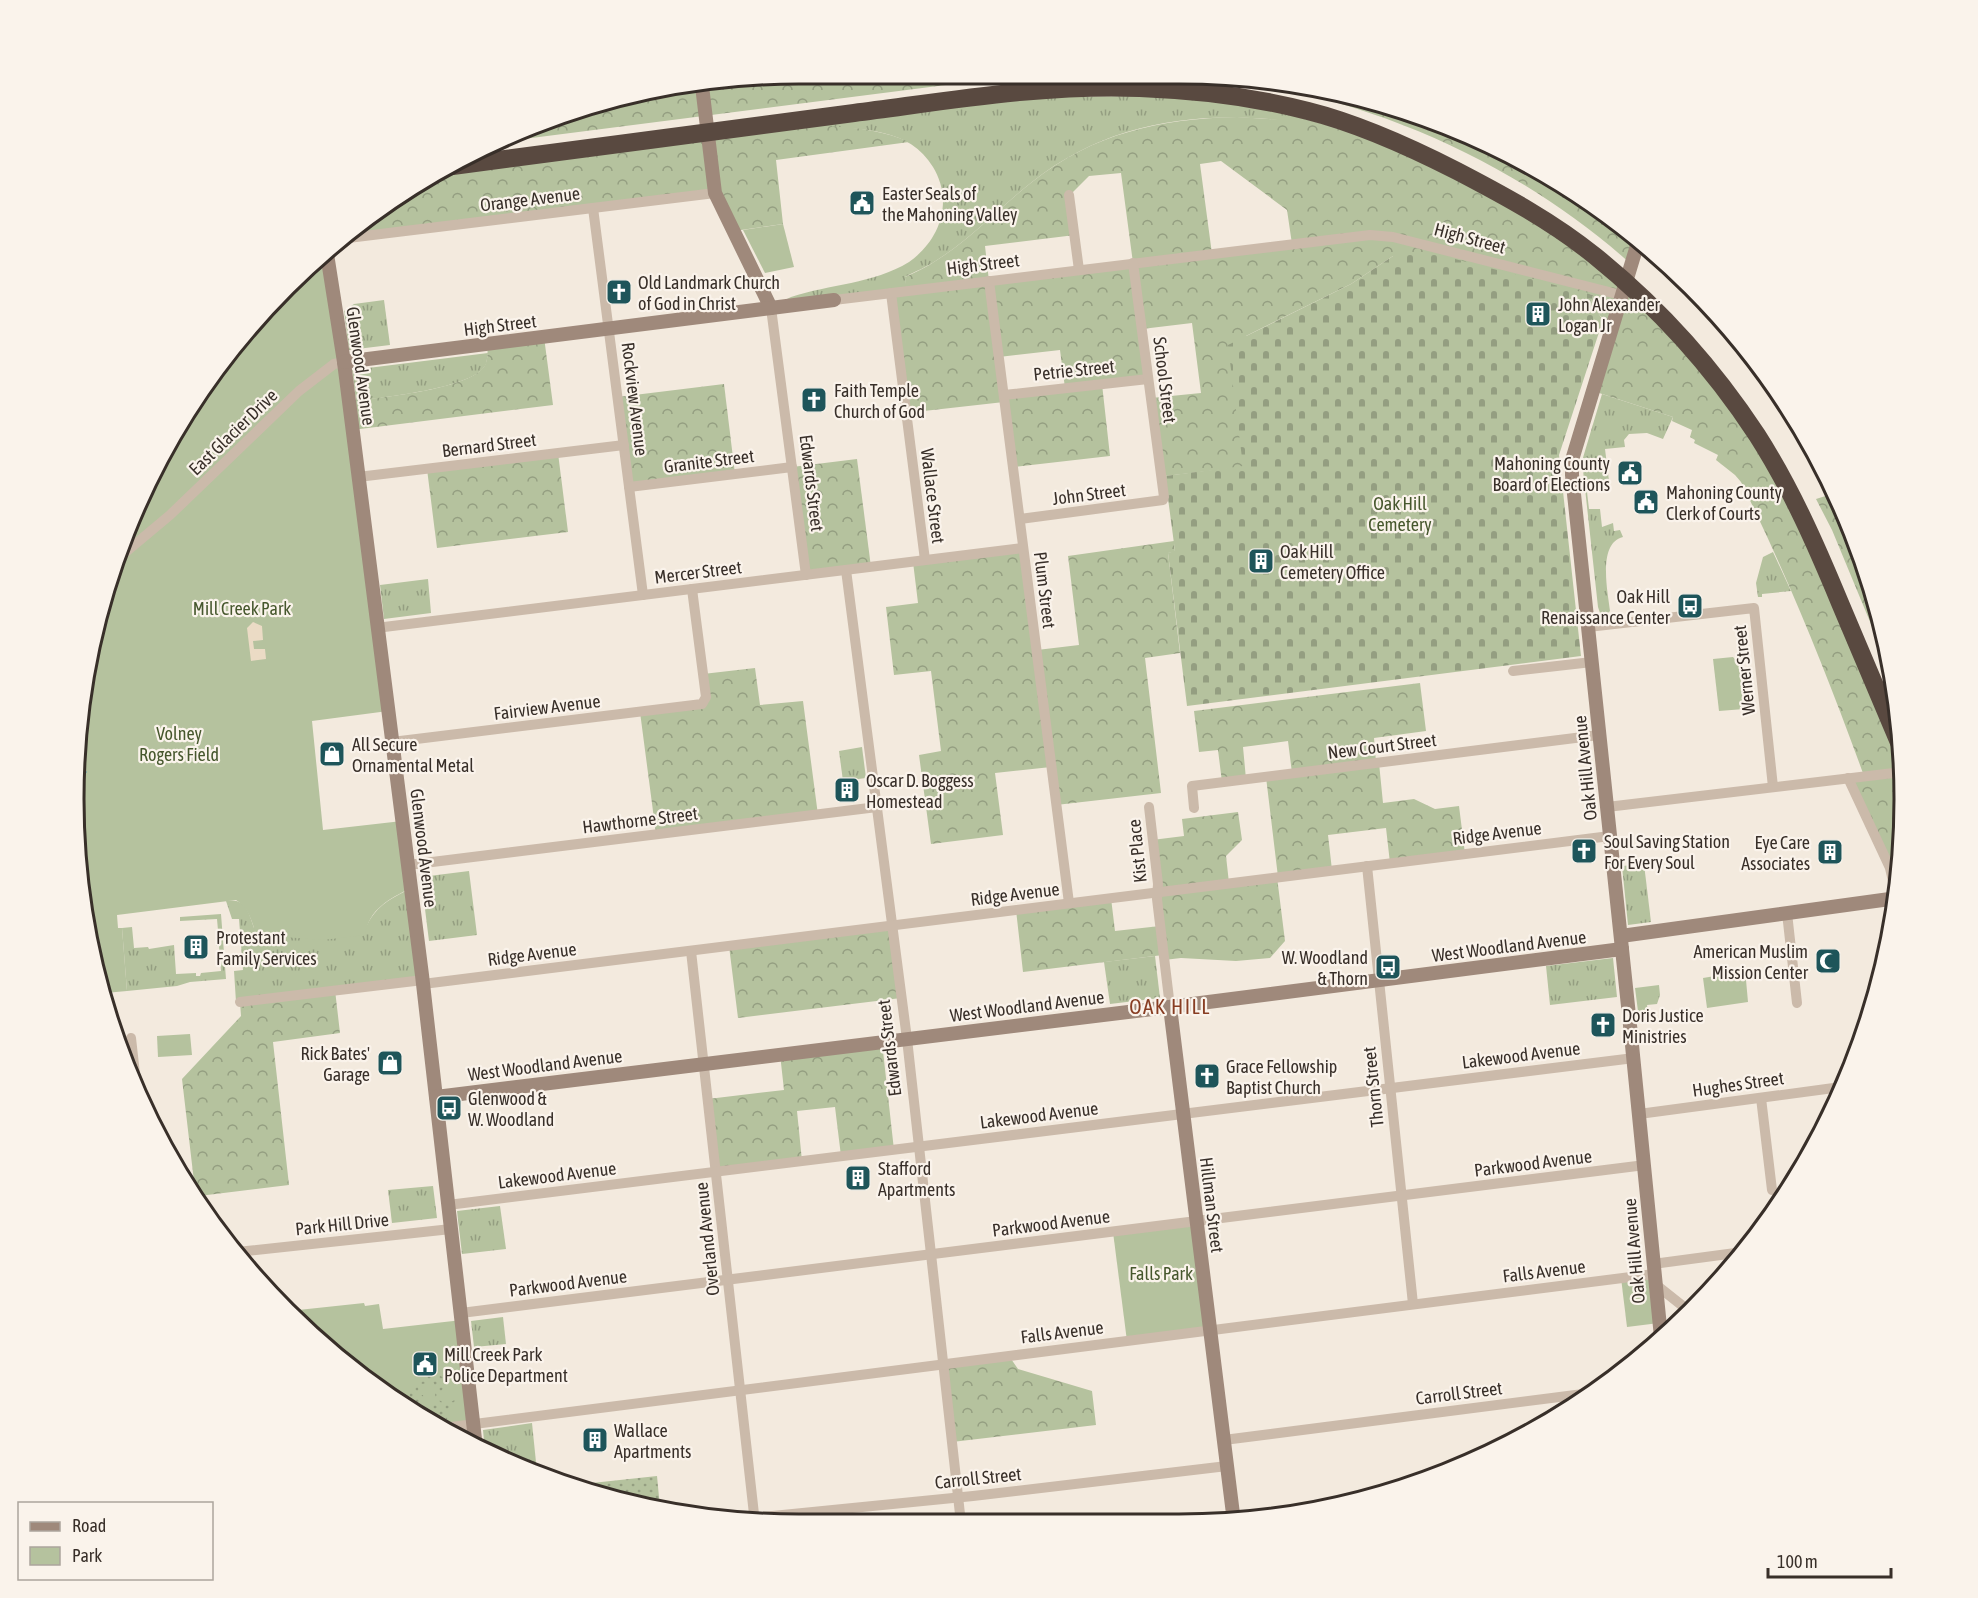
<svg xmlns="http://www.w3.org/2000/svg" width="1978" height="1598" font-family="'Asap Condensed',sans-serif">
	<defs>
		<pattern id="grass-tufts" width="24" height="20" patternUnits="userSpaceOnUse" patternTransform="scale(1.5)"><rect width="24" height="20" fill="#b5c29e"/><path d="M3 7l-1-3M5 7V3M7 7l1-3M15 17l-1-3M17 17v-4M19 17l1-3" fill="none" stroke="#949e81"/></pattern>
		<pattern id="forest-crowns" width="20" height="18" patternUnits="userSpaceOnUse" patternTransform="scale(1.5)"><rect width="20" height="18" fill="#b5c29e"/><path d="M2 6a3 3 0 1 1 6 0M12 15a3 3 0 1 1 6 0" fill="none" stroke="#949e81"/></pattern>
		<pattern id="cemetery-stones" width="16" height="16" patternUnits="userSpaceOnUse" patternTransform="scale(1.5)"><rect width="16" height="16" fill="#b5c29e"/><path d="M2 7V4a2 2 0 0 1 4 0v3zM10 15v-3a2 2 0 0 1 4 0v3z" fill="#949e81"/></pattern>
		<pattern id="garden-dots" width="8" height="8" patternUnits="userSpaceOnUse" patternTransform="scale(1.5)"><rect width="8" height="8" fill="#b5c29e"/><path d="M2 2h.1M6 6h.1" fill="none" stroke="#949e81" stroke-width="1.8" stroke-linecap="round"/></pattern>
	</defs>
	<rect width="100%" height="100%" fill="#f3eade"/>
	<!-- grass -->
	<g fill="url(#grass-tufts)">
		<path d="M1216,95L1349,131C1238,108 1125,108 1032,182C1000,207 972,238 937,260C927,267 916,271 905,277L907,291L771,308C778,305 784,300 791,297C830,284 873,284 909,262C929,248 943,226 943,201C943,189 939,177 933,167C910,128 862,129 823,127C803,127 783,126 763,125L973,98Z"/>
		<polygon points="384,300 390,345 349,350 344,311 354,304"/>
		<path d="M488,353C487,357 487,363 485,366C470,389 383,397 356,401L352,370Z"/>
		<path d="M1602,394L1673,417L1663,439L1647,433L1629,434L1624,440L1625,447L1605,449L1610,489L1587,492L1589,509H1600L1602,527L1613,523L1614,531L1620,530L1623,537C1597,543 1608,593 1610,611L1602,619L1598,607L1582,461Z"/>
		<polygon points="1773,552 1791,591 1762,594 1762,597 1758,597 1756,583 1763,557"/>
		<polygon points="428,579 431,613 384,619 380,585"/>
		<polygon points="862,747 866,778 843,781 839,751"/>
		<polygon points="1644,864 1651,922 1628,925 1622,866"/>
		<polygon points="469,871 477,935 429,941 421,877"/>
		<path d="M411,888L423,980L236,1002L234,971L243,970L239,919H232L226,901C246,898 248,911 254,928L367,925C378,904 391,899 411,888Z"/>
		<polygon points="221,914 226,979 190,982 177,986 127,991 122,928 132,927 134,948 148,947 149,949 174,945 176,974 196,973 196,976 200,976 201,973 221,971 219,946 216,946 216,943 219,942 217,919 180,921 180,917"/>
		<polygon points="1155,956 1160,998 1110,1004 1104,962"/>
		<polygon points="1613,958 1617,997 1550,1005 1546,966"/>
		<polygon points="1659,985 1660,995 1657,1004 1647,1005 1649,1017 1639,1019 1635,988"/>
		<polygon points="433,1186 437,1218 392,1223 388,1190"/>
		<polygon points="500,1206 506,1249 462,1254 457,1211"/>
		<polygon points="503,1317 506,1344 474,1347 471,1321"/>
		<polygon points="532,1423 537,1472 485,1452 483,1430"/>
	</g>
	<!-- forest -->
	<g fill="url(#forest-crowns)" fill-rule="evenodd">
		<polygon points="799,74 1031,74 508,141 612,98"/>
		<path d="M1192,75H1227L1321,88L1456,129L1582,196L1639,239L1631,264C1508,155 1355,91 1192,75Z"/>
		<path d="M1237,117L1302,121L1349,131L1500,194L1656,310L1755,431L1875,686L1902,779L1898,893L1848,778L1864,776C1828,676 1788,577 1741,482L1735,475L1716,460L1718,455L1694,443L1695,440L1690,437L1692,430L1672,421L1673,417L1593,391L1614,323C1601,320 1598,313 1591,303L1593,295L1393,256L1351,284L1246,336L1243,467L1165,476L1151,398L1201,393L1192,323L1142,329L1148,379L1102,384L1110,456L1013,467L1004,402L906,413L891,293L906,291L905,277C916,272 927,267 937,260C972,238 1000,207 1032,182C1094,133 1159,119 1237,117ZM1221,161L1287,210L1292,244L1212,254L1200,164ZM1121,173L1133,263L989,281L985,246L1075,235L1070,195L1089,176ZM1060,350L1065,388L1004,395L999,357Z"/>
		<path d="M763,125C811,127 865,122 909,142L776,160L783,224L734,231L715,193L349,238L437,171L445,167Z"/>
		<path d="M544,337L553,405L352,430L348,401C378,398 466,390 484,367C488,361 488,351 487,344Z"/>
		<polygon points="724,384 735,474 629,487 618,397"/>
		<polygon points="558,453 568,532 437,548 427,469"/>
		<polygon points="857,459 871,567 806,575 792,467"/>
		<polygon points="1835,493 1880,611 1890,670 1832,530 1816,499"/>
		<polygon points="1174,541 1175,552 1168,553 1180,653 1145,658 1161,793 1056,805 1051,767 995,773 1003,835 931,844 919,755 941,751 931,671 894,675 886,607 918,603 913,562 1023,548 1037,650 1079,645 1068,556"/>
		<polygon points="755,668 760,705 803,701 818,815 656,834 640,712 702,704 703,674"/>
		<polygon points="1420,683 1426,731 1374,738 1376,762 1379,763 1383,803 1414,799 1435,809 1459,806 1465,854 1390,863 1386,828 1328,835 1332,870 1278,877 1266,777 1292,773 1288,741 1243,747 1246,779 1222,782 1218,750 1199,752 1194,711"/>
		<polygon points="1238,812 1242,840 1226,856 1229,883 1277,877 1285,941 1270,958 1236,961 1181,958 1164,960 1163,955 1023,972 1016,910 1111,898 1115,931 1160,926 1152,840 1184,836 1182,819"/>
		<polygon points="892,926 901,998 738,1018 729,946"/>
		<polygon points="335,990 340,1033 273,1042 289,1185 199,1196 195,1190 182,1079 241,1016 240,1002"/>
		<polygon points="882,1042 894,1150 841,1156 835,1107 797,1111 802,1161 716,1172 708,1099 784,1090 780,1054"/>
		<polygon points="1009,1356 1018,1369 1092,1391 1096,1425 952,1442 943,1364"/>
	</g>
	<!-- cemetery -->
	<polygon fill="url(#cemetery-stones)" points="1432,253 1593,295 1591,303 1603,320 1559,455 1581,656 1187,706 1168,553 1175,551 1165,476 1243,466 1228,345 1351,284 1393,256"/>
	<!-- park -->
	<g fill="#b5c29e">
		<polygon points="783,224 794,267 765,273 743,230"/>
		<path d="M327,254L388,711L312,721L323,830L402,821L411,888C389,899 369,909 365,935L323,940L284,937L258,939C252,924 250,908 236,900L117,915L118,928H122L127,991L105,993L88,941L75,752L98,611L171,436L286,286Z"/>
		<polygon points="1733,657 1739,664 1744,709 1719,711 1713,659"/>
		<polygon points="1745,969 1748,1002 1707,1008 1703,978 1715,976 1715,973"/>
		<polygon points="190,1034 192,1055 158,1057 157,1036"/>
		<polygon points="1196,1221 1210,1330 1127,1341 1113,1232"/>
		<polygon points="1654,1274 1659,1323 1627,1327 1621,1278"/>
		<polygon points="364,1303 365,1306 379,1304 383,1329 462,1320 476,1448 357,1374 289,1311"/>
	</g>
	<!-- garden -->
	<g fill="url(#garden-dots)">
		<polygon points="439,1375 444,1378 446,1384 440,1393 439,1400 444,1403 451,1402 458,1398 458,1403 449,1409 447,1419 432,1421 411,1408 409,1387 418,1386 419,1395 423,1395 424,1404 436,1403 434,1383 420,1384 419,1377"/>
		<polygon points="657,1476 660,1508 612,1500 593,1493 592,1483"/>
	</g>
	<!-- plaza -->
	<polygon fill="#ebdbc5" points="253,622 262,626 263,640 253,641 254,649 265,649 266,659 251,661 247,628"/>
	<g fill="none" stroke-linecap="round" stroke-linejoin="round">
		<!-- stream -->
		<polyline stroke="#7dacb0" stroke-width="2" points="77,775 86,772"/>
		<!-- street -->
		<g stroke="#cbbaaa" stroke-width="10">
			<polyline points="1069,195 1079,270"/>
			<polyline points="593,208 643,595"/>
			<polyline points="348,238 715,193"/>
			<polyline points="989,281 1069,903"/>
			<polyline points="891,293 925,560"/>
			<polyline points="834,300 1370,235 1393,237 1621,295"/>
			<polyline points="771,308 806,575"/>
			<polyline points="1004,395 1148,379"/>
			<polyline points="358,477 624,445"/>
			<polyline points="629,487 792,467"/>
			<polyline points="1020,519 1163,500 1164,497 1133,263"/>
			<polyline points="121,556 170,515 299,391 334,364 344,362"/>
			<polyline points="846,570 907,1039 961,1523"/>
			<polyline points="1588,627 1754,608 1773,787"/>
			<polyline points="376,628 1023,548"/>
			<polyline points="1513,671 1592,662"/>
			<polyline points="392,742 702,704 706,697 692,589"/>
			<polyline points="1848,778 1890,868 1897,898"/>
			<polyline points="1149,807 1158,884 1157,899 1170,1007"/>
			<polyline points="1607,807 1902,772"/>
			<polyline points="1194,808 1192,786 1599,735"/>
			<polyline points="408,865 877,807"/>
			<polyline points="1367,866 1413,1304"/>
			<polyline points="1787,913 1797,1003"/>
			<polyline points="691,951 755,1523"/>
			<polyline points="423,984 1610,836"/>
			<polyline points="240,1002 423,980"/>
			<polyline points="131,1038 136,1083"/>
			<polyline points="1761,1098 1772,1190"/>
			<polyline points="1639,1114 1841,1087"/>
			<polyline points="448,1205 1634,1058"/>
			<polyline points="237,1252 451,1229"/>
			<polyline points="1653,1264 1743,1252"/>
			<polyline points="1655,1284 1689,1311"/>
			<polyline points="461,1313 1645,1165"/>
			<polyline points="443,1428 1654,1274"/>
			<polyline points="1224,1440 1591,1393"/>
			<polyline points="732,1520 973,1496 1227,1466"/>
		</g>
		<!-- secondary -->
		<g stroke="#9f897b" stroke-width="14">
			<polyline points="702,86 715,193 771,308"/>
			<polyline points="1639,239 1572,460 1572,475 1630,1025 1661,1337"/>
			<polyline points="327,254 344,362 422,975 476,1448"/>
			<polyline points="344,362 834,300"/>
			<polyline points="1621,936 1897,898"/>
			<polyline points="1170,1007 1234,1522"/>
			<polyline points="436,1097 1177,1006 1622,949"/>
		</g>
		<!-- highway -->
		<path stroke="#594940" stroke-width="18" d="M445,167C581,149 718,131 854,113C948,101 1044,84 1140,88C1196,90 1254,97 1308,111C1360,124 1410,147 1457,171C1505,196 1553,222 1595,256C1657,306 1713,368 1757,435C1791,488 1816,545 1840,603C1861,653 1882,702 1903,752"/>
	</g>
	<!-- icons -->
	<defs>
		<g id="civic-square" transform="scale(1.35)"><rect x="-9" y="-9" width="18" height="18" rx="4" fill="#1e555a" stroke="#faf3eb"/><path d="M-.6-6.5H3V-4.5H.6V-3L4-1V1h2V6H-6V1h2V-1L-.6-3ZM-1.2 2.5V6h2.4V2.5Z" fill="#fff"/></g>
		<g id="church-square" transform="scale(1.35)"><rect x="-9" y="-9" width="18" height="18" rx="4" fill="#1e555a" stroke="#faf3eb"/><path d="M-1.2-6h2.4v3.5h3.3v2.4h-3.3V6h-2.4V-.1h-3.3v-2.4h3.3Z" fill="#fff"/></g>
		<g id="building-square" transform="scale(1.35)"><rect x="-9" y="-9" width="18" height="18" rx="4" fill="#1e555a" stroke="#faf3eb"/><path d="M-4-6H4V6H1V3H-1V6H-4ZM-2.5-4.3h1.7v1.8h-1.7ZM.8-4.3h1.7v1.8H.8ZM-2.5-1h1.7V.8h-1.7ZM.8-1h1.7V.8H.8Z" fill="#fff"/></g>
		<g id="bus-square" transform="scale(1.35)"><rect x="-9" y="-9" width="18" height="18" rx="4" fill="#1e555a" stroke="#faf3eb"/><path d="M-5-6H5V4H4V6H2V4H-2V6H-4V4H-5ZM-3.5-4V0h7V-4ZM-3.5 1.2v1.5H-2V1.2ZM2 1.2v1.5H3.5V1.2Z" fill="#fff"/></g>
		<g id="shop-square" transform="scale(1.35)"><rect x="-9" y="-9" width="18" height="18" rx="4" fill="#1e555a" stroke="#faf3eb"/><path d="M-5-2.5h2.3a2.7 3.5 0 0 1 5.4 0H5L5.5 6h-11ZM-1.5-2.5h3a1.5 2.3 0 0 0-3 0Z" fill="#fff"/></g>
		<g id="mosque-square" transform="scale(1.35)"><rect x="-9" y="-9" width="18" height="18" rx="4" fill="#1e555a" stroke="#faf3eb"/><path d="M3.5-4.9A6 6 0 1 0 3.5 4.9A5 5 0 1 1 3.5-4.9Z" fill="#fff"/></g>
	</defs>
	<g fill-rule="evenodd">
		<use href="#civic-square" x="862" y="203"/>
		<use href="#church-square" x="619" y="292"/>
		<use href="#building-square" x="1538" y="314"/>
		<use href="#church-square" x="814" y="400"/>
		<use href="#civic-square" x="1630" y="473"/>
		<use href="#civic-square" x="1646" y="502"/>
		<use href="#building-square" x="1261" y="561"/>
		<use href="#bus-square" x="1690" y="606"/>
		<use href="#shop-square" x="332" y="754"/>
		<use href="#building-square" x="847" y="790"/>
		<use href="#church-square" x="1584" y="851"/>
		<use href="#building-square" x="1830" y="852"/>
		<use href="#building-square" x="196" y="947"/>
		<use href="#mosque-square" x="1828" y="961"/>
		<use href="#bus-square" x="1388" y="967"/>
		<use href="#church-square" x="1603" y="1025"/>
		<use href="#shop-square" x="390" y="1063"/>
		<use href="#church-square" x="1207" y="1076"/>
		<use href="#bus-square" x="449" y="1108"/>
		<use href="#building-square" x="858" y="1178"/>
		<use href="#civic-square" x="425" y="1364"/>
		<use href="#building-square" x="595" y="1440"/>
	</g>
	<g text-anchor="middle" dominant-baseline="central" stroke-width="4.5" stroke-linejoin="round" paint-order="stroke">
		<!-- poi labels -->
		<g font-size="18" fill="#382f29" stroke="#faf3eb" text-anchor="start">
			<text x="882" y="193">Easter Seals of<tspan x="882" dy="21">the Mahoning Valley</tspan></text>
			<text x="638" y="282">Old Landmark Church<tspan x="638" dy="21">of God in Christ</tspan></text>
			<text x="1558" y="304">John Alexander<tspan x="1558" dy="21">Logan Jr</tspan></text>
			<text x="834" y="390">Faith Temple<tspan x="834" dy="21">Church of God</tspan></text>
			<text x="1610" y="463" text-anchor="end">Mahoning County<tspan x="1610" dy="21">Board of Elections</tspan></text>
			<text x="1666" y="492">Mahoning County<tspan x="1666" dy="21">Clerk of Courts</tspan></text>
			<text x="1280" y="551">Oak Hill<tspan x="1280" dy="21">Cemetery Office</tspan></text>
			<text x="1670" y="596" text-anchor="end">Oak Hill<tspan x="1670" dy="21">Renaissance Center</tspan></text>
			<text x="352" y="744">All Secure<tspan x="352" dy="21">Ornamental Metal</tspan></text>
			<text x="866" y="780">Oscar D. Boggess<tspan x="866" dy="21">Homestead</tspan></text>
			<text x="1604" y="841">Soul Saving Station<tspan x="1604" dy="21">For Every Soul</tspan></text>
			<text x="1810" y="842" text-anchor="end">Eye Care<tspan x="1810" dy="21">Associates</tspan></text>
			<text x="216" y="937">Protestant<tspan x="216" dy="21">Family Services</tspan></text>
			<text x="1808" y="951" text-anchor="end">American Muslim<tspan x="1808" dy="21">Mission Center</tspan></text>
			<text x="1368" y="957" text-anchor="end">W. Woodland<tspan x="1368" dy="21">&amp; Thorn</tspan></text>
			<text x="1622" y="1015">Doris Justice<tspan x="1622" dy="21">Ministries</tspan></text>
			<text x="370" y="1053" text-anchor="end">Rick Bates'<tspan x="370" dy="21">Garage</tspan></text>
			<text x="1226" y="1066">Grace Fellowship<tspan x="1226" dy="21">Baptist Church</tspan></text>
			<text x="468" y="1098">Glenwood &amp;<tspan x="468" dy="21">W. Woodland</tspan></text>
			<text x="878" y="1168">Stafford<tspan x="878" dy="21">Apartments</tspan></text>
			<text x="444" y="1354">Mill Creek Park<tspan x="444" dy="21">Police Department</tspan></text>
			<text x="614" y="1430">Wallace<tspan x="614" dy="21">Apartments</tspan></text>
		</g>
		<!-- street labels -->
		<g font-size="18" fill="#382f29" stroke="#faf3eb">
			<text transform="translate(530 199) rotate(-7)">Orange Avenue</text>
			<text transform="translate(1470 238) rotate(15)">High Street</text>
			<text transform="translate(983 264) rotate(-7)">High Street</text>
			<text transform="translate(500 325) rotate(-7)">High Street</text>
			<text transform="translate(361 366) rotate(82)">Glenwood Avenue</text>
			<text transform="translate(1074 370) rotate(-6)">Petrie Street</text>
			<text transform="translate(1165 380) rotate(83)">School Street</text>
			<text transform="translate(635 399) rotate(83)">Rockview Avenue</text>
			<text transform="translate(233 432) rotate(-44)">East Glacier Drive</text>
			<text transform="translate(489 445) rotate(-7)">Bernard Street</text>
			<text transform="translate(709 461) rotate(-7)">Granite Street</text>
			<text transform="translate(812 483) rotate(83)">Edwards Street</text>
			<text transform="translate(1089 494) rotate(-7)">John Street</text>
			<text transform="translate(933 496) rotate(83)">Wallace Street</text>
			<text transform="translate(698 572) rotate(-7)">Mercer Street</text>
			<text transform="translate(1045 590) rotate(83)">Plum Street</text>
			<text transform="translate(1744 670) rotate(-96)">Werner Street</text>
			<text transform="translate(547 707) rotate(-7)">Fairview Avenue</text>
			<text transform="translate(1382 746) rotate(-7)">New Court Street</text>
			<text transform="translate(1585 768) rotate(-96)">Oak Hill Avenue</text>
			<text transform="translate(640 820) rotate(-7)">Hawthorne Street</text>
			<text transform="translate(1497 833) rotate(-7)">Ridge Avenue</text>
			<text transform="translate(424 848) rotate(83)">Glenwood Avenue</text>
			<text transform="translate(1137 851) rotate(-96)">Kist Place</text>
			<text transform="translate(1015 894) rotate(-7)">Ridge Avenue</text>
			<text transform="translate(1509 946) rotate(-7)">West Woodland Avenue</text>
			<text transform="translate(532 954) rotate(-7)">Ridge Avenue</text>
			<text transform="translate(1027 1006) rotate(-7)">West Woodland Avenue</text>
			<text transform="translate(889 1048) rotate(-97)">Edwards Street</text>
			<text transform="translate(1521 1055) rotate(-7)">Lakewood Avenue</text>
			<text transform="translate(545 1065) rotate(-7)">West Woodland Avenue</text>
			<text transform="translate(1738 1084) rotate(-8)">Hughes Street</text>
			<text transform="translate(1373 1087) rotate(-96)">Thorn Street</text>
			<text transform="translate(1039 1115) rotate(-7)">Lakewood Avenue</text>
			<text transform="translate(1533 1163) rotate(-7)">Parkwood Avenue</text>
			<text transform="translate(557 1175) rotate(-7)">Lakewood Avenue</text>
			<text transform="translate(1212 1205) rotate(83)">Hillman Street</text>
			<text transform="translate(1051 1223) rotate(-7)">Parkwood Avenue</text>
			<text transform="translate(342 1224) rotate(-6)">Park Hill Drive</text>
			<text transform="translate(707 1239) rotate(-96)">Overland Avenue</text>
			<text transform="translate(1634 1251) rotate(-95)">Oak Hill Avenue</text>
			<text transform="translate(1544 1271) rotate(-7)">Falls Avenue</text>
			<text transform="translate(568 1283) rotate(-7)">Parkwood Avenue</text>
			<text transform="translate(1062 1332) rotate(-7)">Falls Avenue</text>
			<text transform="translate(1459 1393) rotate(-7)">Carroll Street</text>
			<text transform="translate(978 1478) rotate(-6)">Carroll Street</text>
		</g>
		<!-- park labels -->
		<g font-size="18" fill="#46572d" stroke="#faf3eb">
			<text x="1400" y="503">Oak Hill<tspan x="1400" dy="21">Cemetery</tspan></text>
			<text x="242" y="608">Mill Creek Park</text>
			<text x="179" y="733">Volney<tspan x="179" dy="21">Rogers Field</tspan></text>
			<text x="1161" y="1273">Falls Park</text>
		</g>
		<!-- quarter labels -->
		<g font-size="21" letter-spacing="1.5" fill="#883d22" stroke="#faf3eb">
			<text x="1170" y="1006">OAK HILL</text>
		</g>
	</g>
	<!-- crop -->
	<path d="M0 0H1978V1598H0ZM799 84H1179A715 715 0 0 1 1894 799V799A715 715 0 0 1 1179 1514H799A715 715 0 0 1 84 799V799A715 715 0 0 1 799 84Z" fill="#faf3eb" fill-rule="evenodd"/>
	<path fill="none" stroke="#382f29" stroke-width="3" d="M799 84H1179A715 715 0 0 1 1894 799V799A715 715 0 0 1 1179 1514H799A715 715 0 0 1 84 799V799A715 715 0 0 1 799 84Z"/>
	<!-- legend -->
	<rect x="18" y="1502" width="195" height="78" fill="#faf3eb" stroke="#aca59d" stroke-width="1.5"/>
	<rect x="30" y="1522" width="30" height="9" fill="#9f897b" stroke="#aca59d" stroke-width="1.5"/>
	<text x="72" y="1532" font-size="18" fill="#382f29">Road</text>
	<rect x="30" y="1547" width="30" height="18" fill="#b5c29e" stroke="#aca59d" stroke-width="1.5"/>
	<text x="72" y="1562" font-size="18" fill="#382f29">Park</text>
	<!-- scale -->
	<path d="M1768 1568v9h123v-9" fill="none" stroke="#382f29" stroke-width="3"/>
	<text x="1777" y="1568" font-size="18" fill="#382f29" stroke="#faf3eb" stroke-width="4.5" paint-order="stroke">100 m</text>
</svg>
